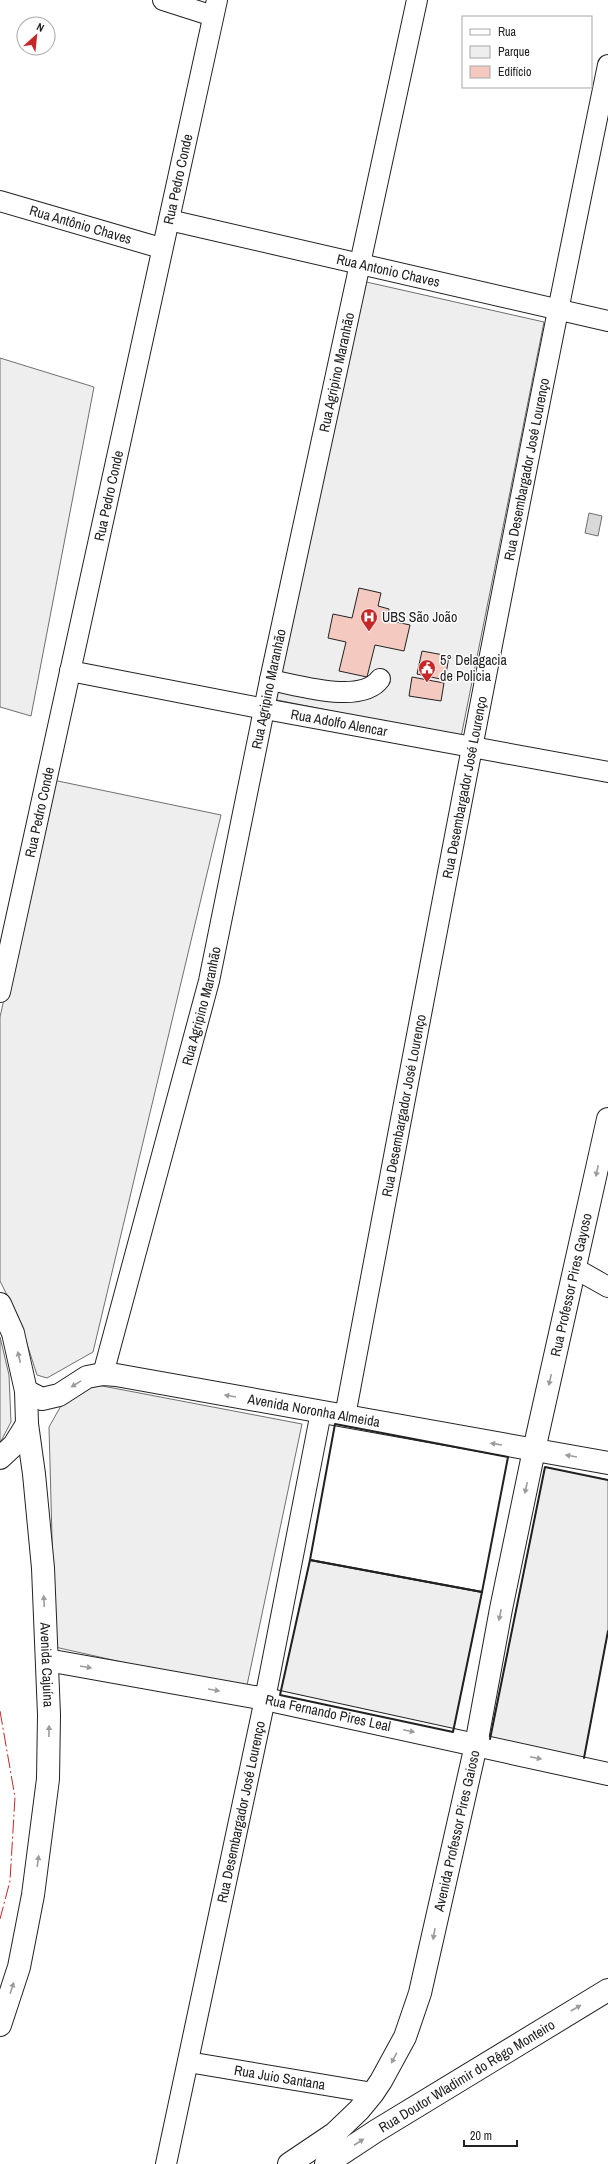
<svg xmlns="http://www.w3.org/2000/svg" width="608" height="2164" font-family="'Archivo Narrow',sans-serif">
	<rect width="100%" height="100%" fill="#fff"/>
	<!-- green -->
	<g fill="#eee" stroke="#6f6f6f">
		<polygon points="362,281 544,322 461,737 272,699"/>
		<polygon points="0,358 94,387 31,716 0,707"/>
		<polygon points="53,780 221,815 93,1352 47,1378 37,1375 19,1319 0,1281 0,1017"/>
		<polygon points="0,1337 9,1375 11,1422 0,1443"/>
		<polygon points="92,1384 302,1424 246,1690 55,1647 49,1427 62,1404"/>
		<polygon points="545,1467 608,1480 608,1631 584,1758 490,1739"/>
		<polygon points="310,1560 482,1592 453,1732 280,1695"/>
	</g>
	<!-- water -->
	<polygon fill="#d9d9d9" stroke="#6f6f6f" points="589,513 602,516 598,536 585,533"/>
	<!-- building -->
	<g fill="#f3c9c0" stroke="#222">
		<polygon points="359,588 381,593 378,606 389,609 387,620 410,625 404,651 375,645 367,677 339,671 346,642 328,638 333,614 352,618"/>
		<polygon points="422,651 449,656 445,680 417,674"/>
		<polygon points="412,677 444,683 441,701 409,696"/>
	</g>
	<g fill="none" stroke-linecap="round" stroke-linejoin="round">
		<!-- minor casing -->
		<g stroke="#222" stroke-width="22">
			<g id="minor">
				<polyline points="163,0 213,16"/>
				<path id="s1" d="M0,201L161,248"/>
				<path id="s2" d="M169,220L608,321"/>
				<path id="s3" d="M70,671L265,709L608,772"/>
				<path d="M270,680C298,685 361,705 380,679"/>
				<path id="s4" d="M0,992L217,0"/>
				<polyline points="576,1269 608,1287"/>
				<path id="s5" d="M103,1374L209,981L270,680L417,0"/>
				<path id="s6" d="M345,1416C430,965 515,515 608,65"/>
				<path id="s7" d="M188,2062L373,2093"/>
				<path id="s8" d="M166,2164L265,1699L321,1412"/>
			</g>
		</g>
		<!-- major casing -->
		<g stroke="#222" stroke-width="24">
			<g id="major">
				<path id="s9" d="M0,1304L13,1333L26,1391L27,1424L34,1474L43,1568L49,1715L48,1779L33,1895L19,1967L0,2025"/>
				<path id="s10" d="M26,1391L42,1399L59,1395L87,1377L103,1374L116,1375L608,1463"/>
				<polyline points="0,1458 14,1445 27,1424"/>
				<path id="s11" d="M47,1660L265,1699L608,1774"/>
				<path id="s12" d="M289,2164L335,2133L359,2110L373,2093L381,2081L405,2037L420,1993L476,1745L501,1609L534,1450L608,1119"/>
				<path id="s13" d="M326,2164L376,2131L608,1990"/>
			</g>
		</g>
		<!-- minor -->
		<use href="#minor" stroke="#fff" stroke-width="20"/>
		<!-- major -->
		<use href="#major" stroke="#fff" stroke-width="22"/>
		<!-- wall -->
		<g stroke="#222" stroke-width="2">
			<polygon points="335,1424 508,1457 482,1592 310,1560"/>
			<polygon points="310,1560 482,1592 453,1732 280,1695"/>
			<polyline points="490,1739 545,1467 608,1480"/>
			<polyline points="584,1758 608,1631"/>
		</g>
		<!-- power -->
		<polyline stroke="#c62828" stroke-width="1" stroke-dasharray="14 3 2 3" stroke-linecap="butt" points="0,1711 15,1797 10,1881 0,1919"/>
	</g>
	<!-- one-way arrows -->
	<defs><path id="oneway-solid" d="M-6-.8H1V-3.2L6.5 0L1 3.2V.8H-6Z"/></defs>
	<g fill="#9c9c9c">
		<use href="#oneway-solid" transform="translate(597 1171) rotate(102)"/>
		<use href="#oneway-solid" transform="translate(19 1357) rotate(-103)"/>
		<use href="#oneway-solid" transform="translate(550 1380) rotate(103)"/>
		<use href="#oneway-solid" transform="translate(76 1384) rotate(148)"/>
		<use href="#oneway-solid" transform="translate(230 1396) rotate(-170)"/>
		<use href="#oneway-solid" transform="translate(496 1444) rotate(-171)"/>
		<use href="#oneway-solid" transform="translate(571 1456) rotate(-170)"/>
		<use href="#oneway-solid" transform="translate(526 1488) rotate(102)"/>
		<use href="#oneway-solid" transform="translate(44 1601) rotate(-93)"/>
		<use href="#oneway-solid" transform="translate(500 1615) rotate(101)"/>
		<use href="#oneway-solid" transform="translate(86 1667) rotate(10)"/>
		<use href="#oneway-solid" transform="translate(214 1690) rotate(10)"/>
		<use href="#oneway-solid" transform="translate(49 1731) rotate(-89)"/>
		<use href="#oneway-solid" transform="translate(409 1731) rotate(12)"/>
		<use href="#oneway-solid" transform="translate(536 1758) rotate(12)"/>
		<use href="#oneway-solid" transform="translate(38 1861) rotate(-82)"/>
		<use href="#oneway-solid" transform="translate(434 1934) rotate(100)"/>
		<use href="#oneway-solid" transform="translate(12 1988) rotate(-72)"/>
		<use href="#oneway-solid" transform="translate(576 2008) rotate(-30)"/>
		<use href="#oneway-solid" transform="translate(394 2058) rotate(118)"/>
		<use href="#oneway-solid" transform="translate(359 2142) rotate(-33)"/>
	</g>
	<!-- icons -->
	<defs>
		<g id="hospital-pin" transform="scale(0.9)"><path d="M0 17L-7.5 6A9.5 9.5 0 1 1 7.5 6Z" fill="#c62828" stroke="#fff"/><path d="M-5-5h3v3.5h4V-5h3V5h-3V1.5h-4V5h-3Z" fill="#fff"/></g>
		<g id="civic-pin" transform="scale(0.9)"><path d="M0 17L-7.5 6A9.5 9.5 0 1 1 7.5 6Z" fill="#c62828" stroke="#fff"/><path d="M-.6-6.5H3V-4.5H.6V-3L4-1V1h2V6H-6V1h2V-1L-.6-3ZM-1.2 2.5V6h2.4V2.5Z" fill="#fff"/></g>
	</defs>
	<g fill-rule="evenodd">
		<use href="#hospital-pin" x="369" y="617"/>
		<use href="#civic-pin" x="427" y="668"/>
	</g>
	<g text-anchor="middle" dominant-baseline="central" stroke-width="3" stroke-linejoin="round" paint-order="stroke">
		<!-- street labels -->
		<g font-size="14" fill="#222" stroke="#fff">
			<text stroke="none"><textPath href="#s4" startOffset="832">Rua Pedro Conde</textPath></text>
			<text stroke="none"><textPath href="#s1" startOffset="84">Rua Antônio Chaves</textPath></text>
			<text stroke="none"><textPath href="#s2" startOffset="225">Rua Antonio Chaves</textPath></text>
			<text stroke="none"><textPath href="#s5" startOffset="1029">Rua Agripino Maranhão</textPath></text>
			<text stroke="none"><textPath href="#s6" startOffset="964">Rua Desembargador José Lourenço</textPath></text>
			<text stroke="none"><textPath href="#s4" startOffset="508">Rua Pedro Conde</textPath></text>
			<text stroke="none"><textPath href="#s5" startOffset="705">Rua Agripino Maranhão</textPath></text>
			<text stroke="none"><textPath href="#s3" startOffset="274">Rua Adolfo Alencar</textPath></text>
			<text stroke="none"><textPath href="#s6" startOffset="640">Rua Desembargador José Lourenço</textPath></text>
			<text stroke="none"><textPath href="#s4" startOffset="184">Rua Pedro Conde</textPath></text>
			<text stroke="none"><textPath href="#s5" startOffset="381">Rua Agripino Maranhão</textPath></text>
			<text stroke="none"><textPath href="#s6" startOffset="316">Rua Desembargador José Lourenço</textPath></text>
			<text stroke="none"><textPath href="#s12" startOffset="946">Rua Professor Pires Gayoso</textPath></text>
			<text stroke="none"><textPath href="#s10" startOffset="299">Avenida Noronha Almeida</textPath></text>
			<text stroke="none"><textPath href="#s9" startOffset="366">Avenida Cajuína</textPath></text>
			<text stroke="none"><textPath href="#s11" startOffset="286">Rua Fernando Pires Leal</textPath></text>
			<text stroke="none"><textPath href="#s8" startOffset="360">Rua Desembargador José Lourenço</textPath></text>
			<text stroke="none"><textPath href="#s12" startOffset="388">Avenida Professor Pires Gaioso</textPath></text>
			<text stroke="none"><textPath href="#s13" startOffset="166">Rua Doutor Wladimir do Rêgo Monteiro</textPath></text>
			<text stroke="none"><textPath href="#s7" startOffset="93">Rua Juio Santana</textPath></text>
		</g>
		<!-- poi labels -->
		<g font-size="14" fill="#222" stroke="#fff" text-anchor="start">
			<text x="382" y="617">UBS São João</text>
			<text x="440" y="660">5° Delagacia<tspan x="440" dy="16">de Policia</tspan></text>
		</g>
	</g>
	<!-- legend -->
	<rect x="462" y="16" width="130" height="72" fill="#ffffff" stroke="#a7a7a7"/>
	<rect x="470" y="29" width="20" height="6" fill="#ffffff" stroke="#a7a7a7"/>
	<text x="498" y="36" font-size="12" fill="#222222">Rua</text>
	<rect x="470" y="46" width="20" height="12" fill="#eeeeee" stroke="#a7a7a7"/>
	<text x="498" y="56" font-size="12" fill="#222222">Parque</text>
	<rect x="470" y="66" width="20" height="12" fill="#f3c9c0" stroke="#a7a7a7"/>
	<text x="498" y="76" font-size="12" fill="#222222">Edifício</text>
	<!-- north arrow -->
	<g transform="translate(36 36) rotate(27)"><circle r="19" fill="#ffffff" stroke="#a7a7a7"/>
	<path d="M0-3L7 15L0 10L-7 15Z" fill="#c62828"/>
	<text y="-6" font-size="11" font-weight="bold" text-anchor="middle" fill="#222222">N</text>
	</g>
	<!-- scale -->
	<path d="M464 2140v6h53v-6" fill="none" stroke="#222222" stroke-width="2"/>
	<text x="470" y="2140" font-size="12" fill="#222222" stroke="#ffffff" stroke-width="3" paint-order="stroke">20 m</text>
</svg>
